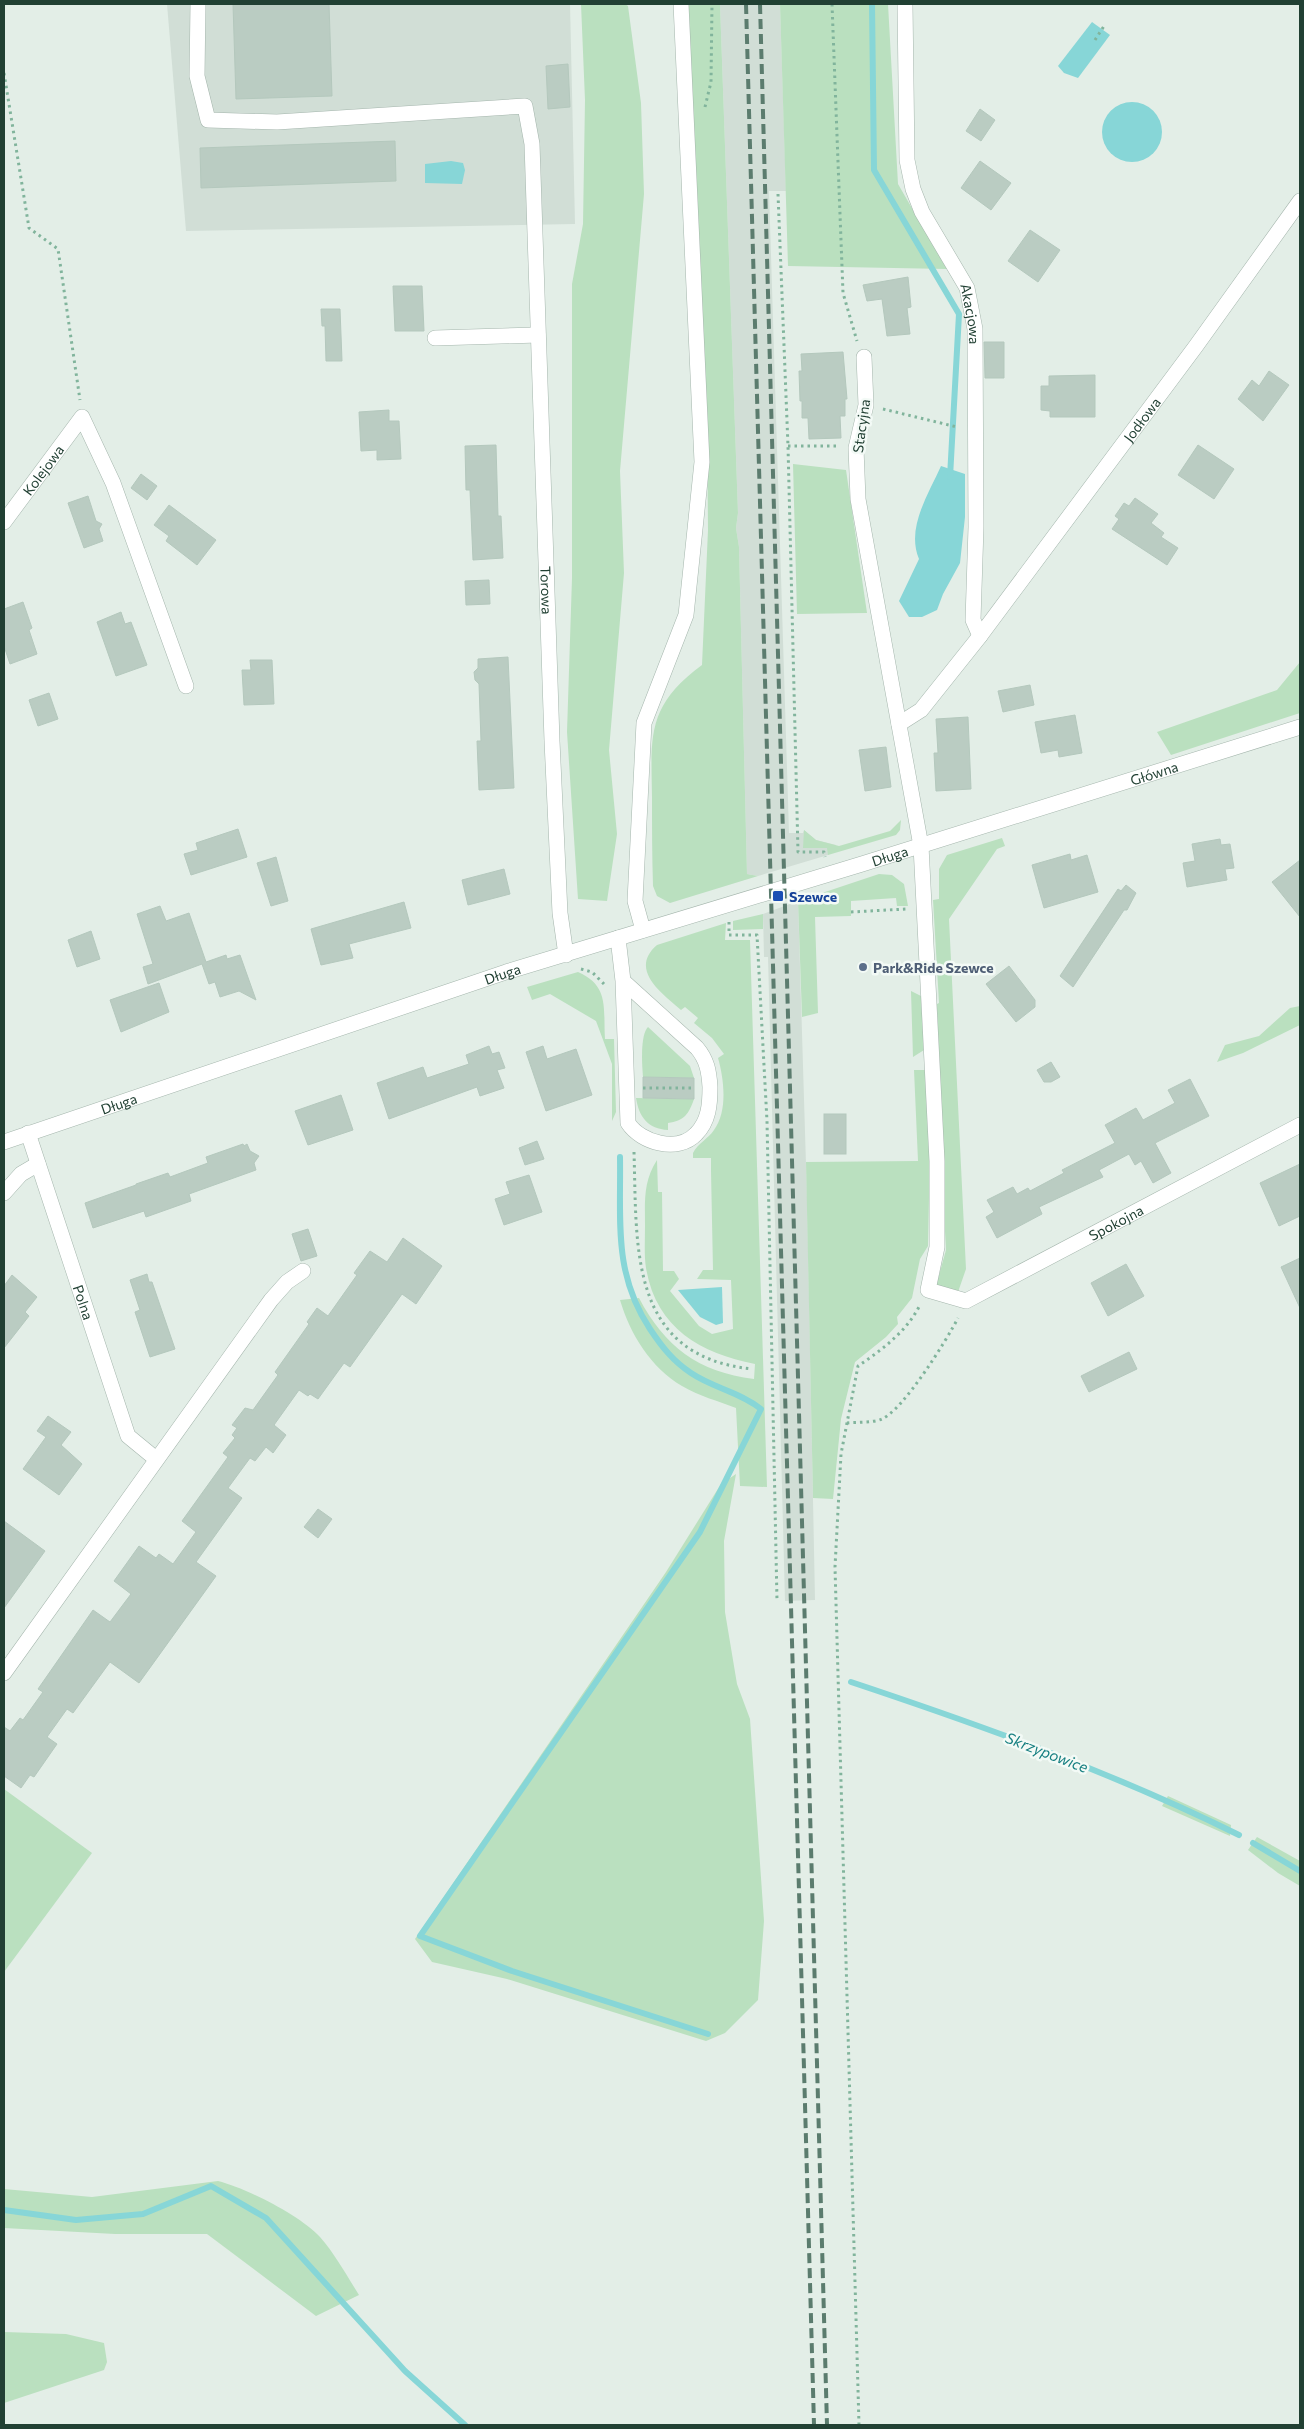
<svg xmlns="http://www.w3.org/2000/svg" width="1304" height="2429" font-family="Commissioner,sans-serif">
	<rect width="100%" height="100%" fill="#e3eee7"/>
	<!-- built -->
	<g fill="#d1ded6">
		<polygon points="167,4 570,4 575,224 186,231"/>
		<polygon points="720,4 780,4 786,191 769,191 789,833 803,833 804,830 816,840 836,845 828,855 758,876 747,874 739,547 736,528 738,513"/>
		<polygon points="798,901 807,1198 815,1600 785,1601 768,957 764,957 763,914"/>
	</g>
	<!-- green -->
	<g fill="#bae0bf">
		<polygon points="581,4 625,4 628,6 641,103 644,194 620,471 624,573 609,750 617,834 607,901 578,899 567,732 572,578 572,284 583,224 585,100"/>
		<path d="M687,4H720L738,513L736,528L739,547L747,874L758,876L670,903L657,896L653,886C652,856 652,827 652,797C651,734 647,706 702,665L708,530L707,410Z"/>
		<polygon points="780,4 888,4 898,184 947,269 788,266"/>
		<polygon points="793,464 846,470 867,613 797,614"/>
		<polygon points="1300,662 1300,713 1171,755 1157,732 1277,690"/>
		<polygon points="901,820 900,830 896,835 828,855 827,848 803,848 804,830 816,840 839,846 890,831"/>
		<polygon points="1002,838 1005,846 997,849 949,919 966,1269 958,1292 936,1286 946,1250 941,1158 937,1004 939,1003 933,900 939,899 939,869 947,855"/>
		<polygon points="879,874 892,875 904,884 908,906 897,906 896,898 851,901 851,916 815,917 818,1013 802,1017 798,901"/>
		<polygon points="763,914 763,929 733,930 733,921"/>
		<path d="M726,923L725,940H750L767,1487L740,1486L736,1408C718,1401 699,1396 682,1386C651,1368 630,1334 620,1300L639,1298C665,1347 698,1372 754,1379L755,1364C700,1353 656,1328 646,1268C644,1255 645,1240 645,1226C645,1201 643,1182 657,1160L658,1192H662L663,1271H674L679,1279L670,1291L699,1326L712,1334L733,1329L731,1280L697,1279L703,1270H713L711,1171V1158H693V1153C698,1143 708,1139 714,1130C728,1111 724,1079 718,1058L724,1054L712,1038L694,1023L698,1018L685,1007L681,1010C663,994 628,970 657,945Z"/>
		<path d="M578,972C610,986 603,1009 605,1039H614L616,1112L612,1121V1064L596,1021L550,994L532,1000L527,987Z"/>
		<polygon points="911,991 921,996 924,1050 913,1057"/>
		<polygon points="1300,1006 1300,1025 1243,1053 1217,1062 1225,1045 1259,1036 1290,1008"/>
		<path d="M648,1027L690,1066L694,1078L643,1077C642,1065 640,1035 648,1027Z"/>
		<polygon points="914,1070 926,1070 930,1149 928,1246 920,1259 912,1298 897,1317 898,1324 886,1337 855,1362 841,1419 833,1499 813,1498 806,1162 918,1161"/>
		<path d="M636,1098L694,1099C689,1114 684,1121 668,1123V1130C648,1129 639,1117 636,1098Z"/>
		<polygon points="736,1474 724,1541 725,1612 737,1684 750,1719 764,1921 758,2000 725,2033 706,2041 507,1979 432,1962 415,1939 666,1572 721,1484"/>
		<polygon points="4,1789 92,1853 4,1972"/>
		<polygon points="1168,1796 1231,1825 1230,1836 1162,1806"/>
		<polygon points="1257,1837 1300,1861 1300,1886 1278,1873 1248,1850"/>
		<path d="M218,2181C246,2188 300,2215 320,2237C335,2254 347,2276 359,2295L316,2316L207,2234H115L4,2228V2189L92,2197Z"/>
		<polygon points="4,2332 66,2334 104,2343 107,2362 104,2370 4,2403"/>
	</g>
	<!-- water -->
	<g fill="#87d6d7">
		<polygon points="1092,22 1110,35 1078,78 1064,73 1058,66"/>
		<circle cx="1132" cy="132" r="30"/>
		<polygon points="451,161 463,163 465,170 462,184 425,183 425,164"/>
		<path d="M941,466L965,474V517L960,563L943,594L937,610L922,617H909L899,601L919,559C906,528 928,495 941,466Z"/>
		<polygon points="722,1287 723,1323 716,1325 700,1317 678,1290"/>
	</g>
	<g fill="none" stroke-linecap="round" stroke-linejoin="round">
		<!-- stream -->
		<g stroke="#87d6d7" stroke-width="6">
			<polyline points="872,4 874,170 959,314 950,477"/>
			<path d="M620,1157C621,1221 613,1273 650,1329C662,1347 673,1361 691,1373C713,1388 740,1392 761,1409L700,1532L420,1936L512,1971L708,2034"/>
			<path d="M851,1682C983,1726 1114,1773 1239,1835"/>
			<polyline points="1253,1843 1300,1871"/>
			<polyline points="4,2210 76,2220 143,2214 211,2186 266,2218 405,2371 465,2425"/>
		</g>
	</g>
	<!-- building -->
	<g fill="#baccc2" stroke="#b4c8bd">
		<polygon points="233,4 329,4 332,96 236,99"/>
		<polygon points="568,64 570,107 548,109 546,66"/>
		<polygon points="980,109 995,120 981,141 966,131"/>
		<polygon points="395,141 396,181 201,188 200,148"/>
		<polygon points="980,161 1011,183 991,210 961,188"/>
		<polygon points="1030,230 1060,250 1038,282 1008,261"/>
		<polygon points="908,277 911,307 907,308 910,334 887,336 882,299 867,301 863,285"/>
		<polygon points="393,286 422,286 424,331 395,331"/>
		<polygon points="321,309 340,309 342,361 326,361 325,326 322,326"/>
		<polygon points="984,342 1004,342 1004,378 985,378"/>
		<polygon points="843,352 847,399 845,399 845,416 840,416 841,438 809,439 808,418 802,418 802,401 800,401 799,371 802,371 801,354"/>
		<polygon points="1269,371 1289,385 1263,421 1238,399 1252,380 1259,386"/>
		<polygon points="1095,375 1095,417 1050,417 1050,411 1041,410 1041,386 1049,386 1049,376"/>
		<polygon points="389,410 389,421 399,421 401,459 377,460 377,450 361,451 359,412"/>
		<polygon points="496,445 498,516 501,516 503,558 473,560 470,490 466,490 465,446"/>
		<polygon points="1198,445 1234,469 1214,499 1178,475"/>
		<polygon points="141,474 157,486 147,500 131,488"/>
		<polygon points="88,496 96,521 102,524 99,529 103,541 84,548 68,503"/>
		<polygon points="1135,498 1158,514 1151,523 1164,533 1161,537 1178,548 1167,565 1112,529 1119,519 1115,516 1124,503 1129,506"/>
		<polygon points="169,505 216,540 197,565 166,541 169,536 154,525"/>
		<polygon points="489,580 490,604 466,605 465,581"/>
		<polygon points="23,602 32,628 29,630 37,654 10,664 4,646 4,609"/>
		<polygon points="121,612 125,624 131,622 147,665 116,676 97,622"/>
		<polygon points="508,657 514,788 479,790 477,741 481,741 479,684 475,680 474,672 478,668 478,659"/>
		<polygon points="250,660 272,660 274,704 244,705 242,670 251,670"/>
		<polygon points="1030,685 1034,705 1003,712 998,691"/>
		<polygon points="49,693 58,719 38,726 29,700"/>
		<polygon points="1075,715 1082,753 1059,757 1058,750 1041,753 1035,722"/>
		<polygon points="968,717 971,789 936,791 934,753 938,753 936,719"/>
		<polygon points="886,747 891,787 865,791 859,750"/>
		<polygon points="238,829 247,857 191,875 184,854 198,850 196,843"/>
		<polygon points="1220,839 1221,845 1230,844 1234,868 1225,869 1227,880 1187,887 1183,863 1195,861 1192,844"/>
		<polygon points="1070,854 1071,860 1087,855 1098,892 1044,908 1032,865"/>
		<polygon points="276,857 288,901 271,906 257,863"/>
		<polygon points="1300,860 1300,917 1272,882"/>
		<polygon points="504,869 510,894 468,905 462,880"/>
		<polygon points="1126,885 1136,893 1127,910 1124,910 1073,987 1060,976 1118,889 1121,891"/>
		<polygon points="404,902 411,928 349,944 353,958 321,965 311,929"/>
		<polygon points="160,906 166,921 189,913 206,962 226,955 227,959 240,955 256,1000 239,991 220,997 215,982 209,984 202,964 148,984 143,967 153,964 137,914"/>
		<polygon points="91,931 100,959 77,967 68,940"/>
		<polygon points="1009,966 1035,1000 1035,1007 1016,1022 986,984"/>
		<polygon points="159,983 169,1012 121,1032 110,1000"/>
		<polygon points="489,1046 492,1054 499,1052 505,1068 497,1070 504,1088 480,1096 477,1087 389,1119 377,1083 423,1067 427,1078 469,1064 466,1055"/>
		<polygon points="543,1046 547,1059 576,1049 592,1095 546,1111 526,1052"/>
		<polygon points="1051,1062 1060,1077 1051,1082 1044,1082 1037,1070"/>
		<polygon points="643,1077 694,1078 694,1099 643,1098"/>
		<polygon points="1190,1079 1209,1116 1155,1143 1171,1173 1153,1183 1141,1161 1135,1165 1129,1154 1099,1170 1103,1177 1039,1207 1042,1214 997,1238 986,1217 994,1212 987,1200 1013,1187 1017,1194 1028,1188 1030,1191 1064,1173 1062,1170 1115,1143 1105,1125 1136,1108 1143,1120 1175,1103 1168,1090"/>
		<polygon points="341,1095 353,1130 308,1145 295,1111"/>
		<rect x="824" y="1114" width="22" height="40"/>
		<polygon points="537,1141 544,1159 525,1165 519,1148"/>
		<polygon points="243,1144 244,1146 247,1144 250,1151 259,1156 254,1163 256,1170 189,1194 191,1201 146,1217 144,1211 93,1228 85,1203 136,1185 136,1184 168,1173 170,1177 208,1163 206,1157"/>
		<polygon points="1300,1164 1300,1216 1279,1226 1260,1183"/>
		<polygon points="529,1175 542,1212 504,1225 495,1199 510,1194 506,1182"/>
		<polygon points="308,1229 317,1256 301,1261 292,1234"/>
		<polygon points="403,1238 442,1266 416,1304 402,1294 350,1367 344,1363 318,1399 310,1394 308,1396 299,1390 274,1425 286,1435 273,1453 266,1447 255,1461 250,1458 228,1488 242,1498 196,1562 216,1576 206,1590 139,1683 110,1662 73,1713 67,1709 47,1737 57,1744 34,1777 30,1775 21,1788 4,1776 4,1727 10,1731 20,1718 23,1720 43,1692 38,1689 93,1610 110,1622 131,1594 114,1581 139,1546 156,1558 159,1554 173,1564 196,1532 182,1521 228,1457 223,1453 235,1438 232,1435 237,1428 232,1425 245,1408 253,1410 278,1375 275,1372 309,1324 307,1322 317,1308 328,1316 357,1275 354,1273 370,1251 387,1262"/>
		<polygon points="1300,1258 1300,1308 1281,1267"/>
		<polygon points="1126,1264 1144,1296 1108,1316 1091,1283"/>
		<polygon points="147,1274 149,1282 152,1282 175,1349 150,1357 135,1312 140,1310 130,1280"/>
		<polygon points="12,1275 37,1297 25,1312 29,1316 4,1348 4,1286"/>
		<polygon points="1129,1352 1137,1369 1089,1392 1081,1376"/>
		<polygon points="48,1416 71,1432 61,1445 82,1464 59,1495 23,1469 46,1437 37,1431"/>
		<polygon points="318,1509 332,1519 318,1538 304,1527"/>
		<polygon points="4,1521 45,1551 4,1608"/>
	</g>
	<g fill="none" stroke-linecap="round" stroke-linejoin="round">
		<!-- minor casing -->
		<g stroke="#a5b6ad" stroke-width="16">
			<g id="minor">
				<path id="s1" d="M198,4L197,76L208,120L277,122L525,106L532,144L552,741L560,913L566,955"/>
				<path id="s2" d="M905,4L907,160L913,189L922,212L967,288L975,329L976,527L973,620L980,636"/>
				<polyline points="435,338 538,335"/>
				<path id="s3" d="M864,357L866,405L856,448L858,499L921,846L937,1161V1247L928,1290L966,1301L1300,1125"/>
				<path id="s4" d="M4,522L82,417L113,483L186,686"/>
				<path id="s5" d="M899,724L921,710L980,636L1196,346L1300,201"/>
				<polyline points="643,930 635,901 644,723 686,615 702,462 681,4"/>
				<path d="M618,938L623,981L628,1123C641,1143 678,1153 696,1134C709,1121 710,1104 710,1087C709,1071 707,1060 697,1048L623,981"/>
				<path id="s6" d="M28,1133L128,1436L156,1459"/>
				<path id="s7" d="M4,1142L506,972L862,864L1300,727"/>
				<polyline points="4,1193 21,1174 38,1164"/>
				<polyline points="4,1673 271,1300 287,1282 303,1271"/>
			</g>
		</g>
		<!-- path -->
		<g stroke="#81b49c" stroke-width="3" stroke-dasharray="2.5 4" stroke-linecap="butt">
			<polyline points="832,4 843,293 857,341"/>
			<polyline points="1095,40 1104,26"/>
			<polyline points="4,73 29,228 58,249 80,400"/>
			<polyline points="705,107 711,82 712,4"/>
			<polyline points="778,194 788,446 798,852 824,852 825,857"/>
			<polyline points="883,409 957,427"/>
			<polyline points="788,446 838,446"/>
			<polyline points="851,912 906,909"/>
			<polyline points="729,922 729,935 757,935 767,1121 777,1601"/>
			<polyline points="581,969 592,972 604,984"/>
			<polyline points="643,1088 692,1088"/>
			<path d="M634,1152C637,1247 628,1356 752,1369"/>
			<path d="M847,1423C857,1422 873,1423 882,1419C904,1409 946,1341 958,1318"/>
			<path d="M859,2425L835,1567L841,1454L858,1366C882,1350 907,1331 920,1305"/>
		</g>
		<!-- minor -->
		<use href="#minor" stroke="#fff" stroke-width="15"/>
		<!-- rail -->
		<g stroke="#5b7c6e" stroke-width="4" stroke-dasharray="10 5" stroke-linecap="butt">
			<polyline points="746,4 814,2425"/>
			<polyline points="760,4 827,2425"/>
		</g>
	</g>
	<!-- markers -->
	<rect fill="#1a4fb4" stroke="#f3faf6" stroke-width="2" x="772" y="890" width="12" height="12" rx="2.5"/>
	<circle fill="#5c6f8a" stroke="#f3faf6" stroke-width="2" cx="863" cy="967" r="5"/>
	<g text-anchor="middle" dominant-baseline="central" stroke-width="5" stroke-linejoin="round" paint-order="stroke">
		<!-- street labels -->
		<g font-size="14" fill="#214033" stroke="#f3faf6">
			<text stroke="none"><textPath href="#s2" startOffset="325">Akacjowa</textPath></text>
			<text stroke="none"><textPath href="#s5" startOffset="391">Jodłowa</textPath></text>
			<text transform="translate(861 426) rotate(-82)">Stacyjna</text>
			<text stroke="none"><textPath href="#s4" startOffset="65">Kolejowa</textPath></text>
			<text stroke="none"><textPath href="#s1" startOffset="920">Torowa</textPath></text>
			<text stroke="none"><textPath href="#s7" startOffset="1208">Główna</textPath></text>
			<text stroke="none"><textPath href="#s7" startOffset="931">Długa</textPath></text>
			<text stroke="none"><textPath href="#s7" startOffset="526">Długa</textPath></text>
			<text stroke="none"><textPath href="#s7" startOffset="121">Długa</textPath></text>
			<text stroke="none"><textPath href="#s3" startOffset="1150">Spokojna</textPath></text>
			<text stroke="none"><textPath href="#s6" startOffset="178">Polna</textPath></text>
		</g>
		<!-- transit labels -->
		<g font-size="14" font-weight="bold" fill="#164399" stroke="#f3faf6" text-anchor="start">
			<text x="789" y="896">Szewce</text>
		</g>
		<!-- service labels -->
		<g font-size="14" font-weight="bold" fill="#4e5e75" stroke="#f3faf6" text-anchor="start">
			<text x="873" y="967">Park&amp;Ride Szewce</text>
		</g>
		<!-- water labels -->
		<g font-size="15" font-style="italic" fill="#167f81" stroke="#f3faf6">
			<text transform="translate(1047 1752) rotate(21)">Skrzypowice</text>
		</g>
	</g>
	<!-- border -->
	<rect width="1304" height="2429" fill="none" stroke="#214033" stroke-width="10"/>
</svg>
